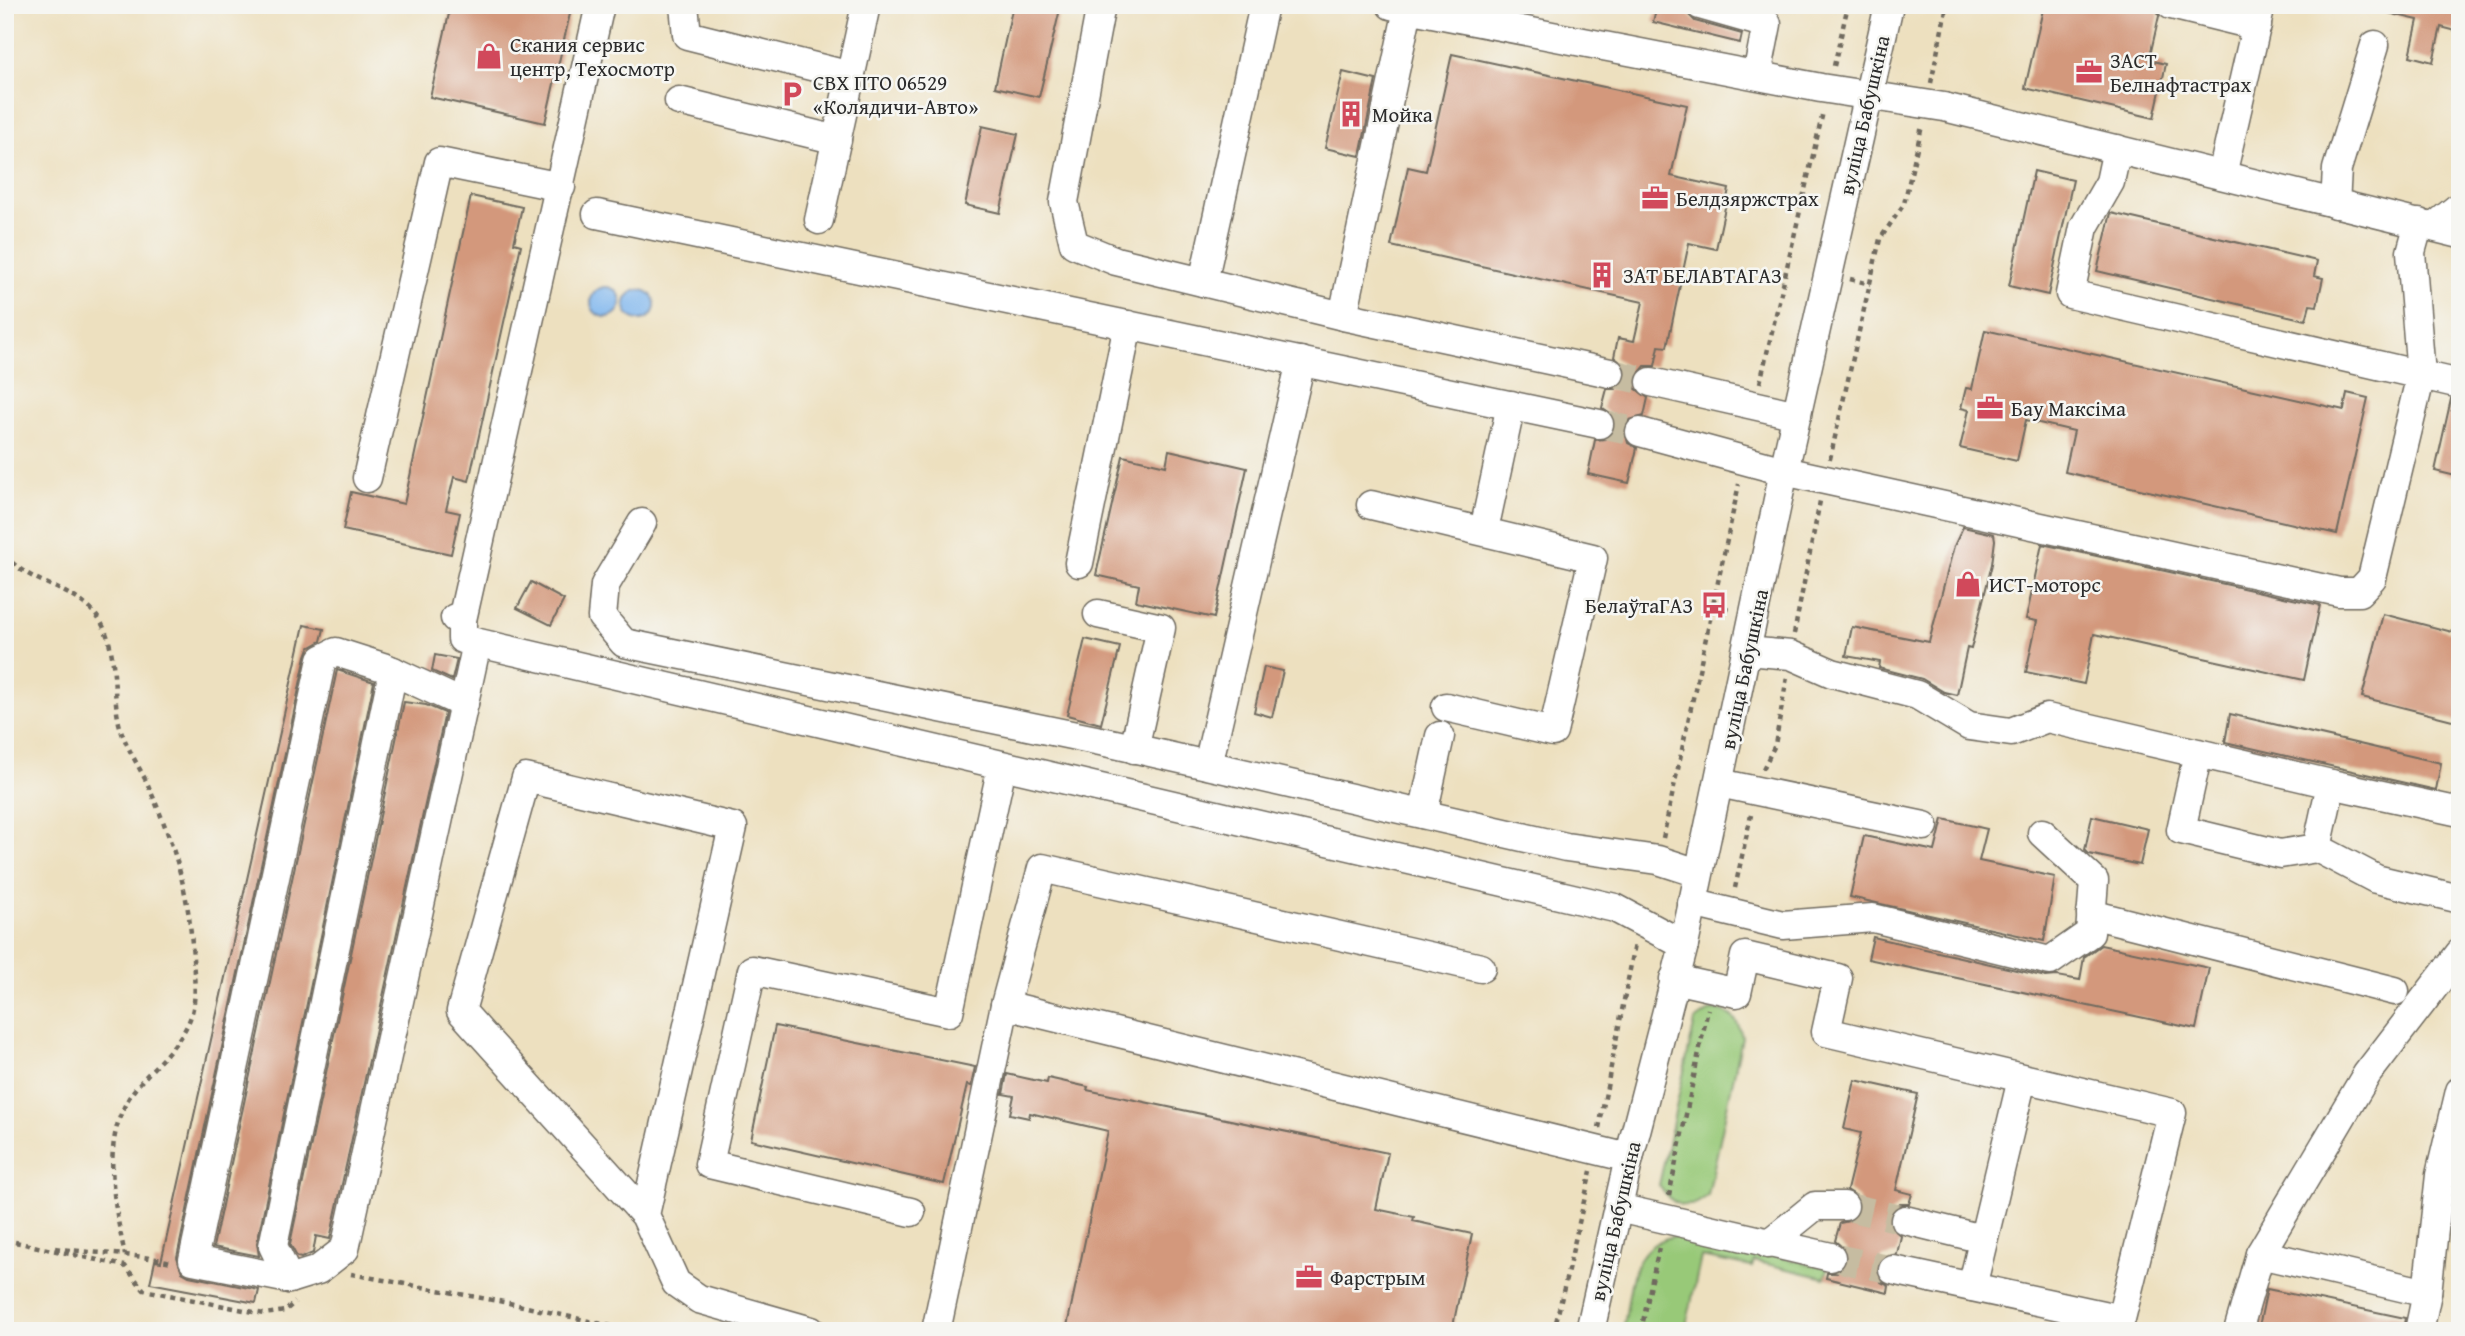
<svg xmlns="http://www.w3.org/2000/svg" width="2465" height="1336" font-family="'Gentium Book Plus',serif">
	<rect width="100%" height="100%" fill="#f6f6f2"/>
	<filter id="ink" filterUnits="userSpaceOnUse"><feTurbulence type="fractalNoise" baseFrequency=".0143" numOctaves="2"/><feDisplacementMap in="SourceGraphic" scale="14" xChannelSelector="R" yChannelSelector="G"/><feConvolveMatrix kernelMatrix="1 2 1 2 8 2 1 2 1" color-interpolation-filters="sRGB"/></filter>
	<filter id="wash" filterUnits="userSpaceOnUse"><feTurbulence type="fractalNoise" baseFrequency=".00686" numOctaves="4" result="noise"/><feDisplacementMap in="SourceGraphic" scale="28" xChannelSelector="R" yChannelSelector="G"/><feGaussianBlur stdDeviation="1.57" result="paint"/><feColorMatrix in="noise" values="0 0 0 0 0 0 0 0 0 0 0 0 0 0 0 0 0 1.4 0 .05"/><feComposite in="paint" operator="in"/></filter>
	<g filter="url(#wash)">
		<rect width="100%" height="100%" fill="#ede0bf"/>
		<!-- green -->
		<g fill="#98c978" stroke="#627a52" stroke-width="2">
			<path d="M1711,1010C1730,1011 1739,1019 1742,1038L1708,1195C1689,1213 1671,1206 1659,1185L1695,1021Z"/>
			<path d="M1681,1235L1828,1268L1825,1278L1754,1261L1752,1267L1701,1257L1685,1331H1623C1632,1287 1627,1242 1681,1235Z"/>
		</g>
		<!-- water -->
		<g fill="#7fb6ee" stroke="#55708c" stroke-width="2">
			<circle cx="606" cy="302" r="15"/>
			<circle cx="640" cy="305" r="15"/>
		</g>
		<g id="blocks">
			<!-- building -->
			<g fill="#d3987c">
				<polygon points="451,5 572,5 545,123 430,97"/>
				<polygon points="1013,5 1061,5 1039,97 995,87"/>
				<polygon points="1657,5 1686,12 1695,21 1742,34 1740,43 1653,22"/>
				<polygon points="2044,5 2155,5 2159,16 2149,60 2166,64 2154,118 2025,88"/>
				<polygon points="2385,5 2460,5 2460,32 2441,27 2433,62 2410,56 2418,20 2384,12"/>
				<polygon points="1452,54 1687,105 1671,176 1729,189 1716,249 1689,243 1667,347 1659,346 1655,366 1645,366 1635,378 1635,388 1648,398 1644,416 1629,420 1624,428 1628,443 1637,448 1629,483 1588,474 1595,440 1605,439 1615,428 1614,418 1602,408 1607,389 1616,389 1626,377 1626,367 1614,357 1618,338 1634,341 1643,302 1391,246 1408,167 1426,171"/>
				<polygon points="1343,72 1376,80 1360,156 1325,148"/>
				<polygon points="982,126 1018,134 1000,213 965,205"/>
				<polygon points="2034,171 2073,180 2048,295 2009,286"/>
				<polygon points="471,196 522,207 514,243 521,245 469,481 454,477 446,510 460,513 451,554 343,530 351,492 404,504"/>
				<polygon points="2111,213 2317,261 2314,276 2323,278 2317,306 2310,305 2306,320 2097,271"/>
				<polygon points="1985,330 2344,410 2347,393 2368,398 2337,534 2065,472 2074,431 2026,420 2017,461 1960,448 1969,410 1961,408 1966,388 1972,389"/>
				<polygon points="2451,399 2460,400 2460,477 2435,471"/>
				<polygon points="1169,450 1247,468 1214,618 1136,601 1139,585 1096,575 1123,456 1166,466"/>
				<polygon points="1963,527 1994,534 1995,540 1992,564 1971,649 1967,648 1957,695 1944,692 1922,679 1879,668 1880,662 1846,656 1852,627 1929,642 1954,546"/>
				<polygon points="2042,544 2320,605 2304,680 2094,634 2084,684 2026,672 2037,621 2026,619"/>
				<polygon points="531,582 564,600 551,625 517,608"/>
				<polygon points="2383,614 2460,634 2460,722 2362,697"/>
				<polygon points="304,625 324,629 321,641 309,648 306,656 177,1257 182,1272 189,1276 259,1290 256,1303 150,1283 155,1261 161,1262 165,1245"/>
				<polygon points="1085,639 1120,647 1101,724 1067,715"/>
				<polygon points="435,655 457,659 452,680 432,671"/>
				<polygon points="1264,667 1283,671 1272,717 1254,712"/>
				<polygon points="337,670 374,682 257,1243 259,1256 213,1247"/>
				<polygon points="404,702 426,705 445,713 330,1239 316,1236 313,1253 301,1258 297,1257 290,1244"/>
				<polygon points="2230,714 2441,763 2436,790 2225,742"/>
				<polygon points="2092,816 2148,829 2140,865 2089,854 2085,850"/>
				<polygon points="1943,819 1987,829 1979,861 2055,877 2044,941 1850,897 1864,836 1935,851"/>
				<polygon points="1873,937 2046,977 2057,976 2080,980 2084,957 2101,945 2209,968 2196,1029 1868,959"/>
				<polygon points="775,1026 975,1067 971,1086 967,1085 944,1184 751,1140"/>
				<polygon points="1007,1074 1047,1083 1048,1078 1088,1087 1087,1090 1388,1153 1376,1209 1414,1217 1413,1221 1472,1234 1452,1331 1066,1331 1108,1131 1030,1113 1029,1118 1010,1114 1014,1096 1003,1094"/>
				<polygon points="1855,1080 1918,1094 1896,1190 1912,1194 1909,1204 1900,1204 1889,1215 1889,1225 1901,1236 1897,1254 1881,1258 1877,1267 1881,1282 1889,1286 1888,1293 1826,1278 1827,1273 1837,1273 1847,1261 1847,1251 1835,1241 1840,1223 1853,1220 1861,1207 1858,1197 1847,1190 1861,1133 1844,1129"/>
				<polygon points="2267,1289 2405,1318 2403,1331 2258,1331"/>
			</g>
		</g>
	</g>
	<g filter="url(#ink)">
		<use href="#blocks" fill-opacity="0" stroke="#6f6a5f" stroke-width="2"/>
		<g fill="none" stroke-linecap="round" stroke-linejoin="round">
			<!-- minor-tunnel -->
			<g stroke="#c6bca1" stroke-width="28" stroke-dasharray="28 14" stroke-linecap="butt">
				<polyline points="1610,373 1651,382"/>
				<polyline points="1599,424 1640,432"/>
				<polyline points="1844,1206 1905,1220"/>
				<polyline points="1831,1257 1893,1270"/>
			</g>
			<!-- minor casing -->
			<g stroke="#6f6a5f" stroke-width="31">
				<g id="minor">
					<polyline points="684,5 687,35 851,76"/>
					<polyline points="1101,5 1064,202 1074,244 1116,261 1343,316 1610,373"/>
					<polyline points="1391,5 1821,88 1944,107 2460,234"/>
					<polyline points="1700,5 1767,24 1757,75"/>
					<polyline points="2171,5 2257,26"/>
					<polyline points="679,101 837,140"/>
					<polyline points="2117,149 2110,182 2084,227 2070,294 2460,384"/>
					<polyline points="2222,175 2261,5"/>
					<polyline points="2335,204 2337,169 2375,45"/>
					<polyline points="597,214 1599,424"/>
					<polyline points="819,220 866,5"/>
					<polyline points="2434,227 2460,206"/>
					<polyline points="1203,282 1264,5"/>
					<polyline points="1343,316 1408,9"/>
					<polyline points="1651,382 1797,415"/>
					<polyline points="1640,432 1784,471 2339,592 2359,592 2372,578 2421,375 2411,252 2419,223"/>
					<polyline points="367,478 439,162 561,187"/>
					<polyline points="1371,505 1593,558 1553,732 1446,707"/>
					<polyline points="1487,516 1511,405"/>
					<polyline points="642,523 605,585 602,617 624,643 1115,744 1566,847 1658,860 1698,873"/>
					<polyline points="1079,563 1128,325"/>
					<polyline points="1098,614 1161,628 1134,749"/>
					<polyline points="455,618 462,620 462,639 1615,908 1684,945"/>
					<polyline points="462,620 600,5"/>
					<polyline points="1747,651 1791,655 1832,673 1917,695 1969,726 2011,732 2047,718 2331,784 2317,848 2280,854 2181,830 2198,753"/>
					<polyline points="393,671 273,1246 289,1279 318,1270 345,1249 477,643"/>
					<polyline points="1208,765 1301,361"/>
					<polyline points="1719,783 1924,826"/>
					<polyline points="2331,784 2460,812"/>
					<polyline points="1423,814 1440,736"/>
					<polyline points="2317,848 2376,879 2456,898"/>
					<polyline points="1692,903 1783,925 1873,918 2050,961 2090,933 2094,881 2042,833"/>
					<polyline points="2091,914 2395,991"/>
					<polyline points="1674,979 1737,993 1745,956 1838,978 1826,1032 2172,1113 2121,1319 1893,1270"/>
					<polyline points="1005,1005 1042,868 1481,968"/>
					<polyline points="1618,1208 1831,1257"/>
					<polyline points="911,1212 709,1164 752,970 949,1012 1002,766"/>
					<polyline points="645,1215 733,827 526,778 461,1011 645,1215 676,1283 699,1299 811,1331"/>
					<polyline points="1905,1220 1983,1239"/>
					<polyline points="1768,1244 1815,1206 1844,1206"/>
					<polyline points="2260,1254 2367,1074 2460,953"/>
					<polyline points="289,1279 193,1260 322,659 336,652 386,668 464,704"/>
					<polyline points="1972,1287 2022,1079"/>
					<polyline points="2427,1293 2440,1175 2460,1091"/>
					<polyline points="936,1331 1005,1005 1629,1158"/>
					<polyline points="1590,1331 1629,1158 1684,945 1784,471 1889,5"/>
					<polyline points="2238,1331 2260,1254 2427,1293 2419,1331"/>
				</g>
			</g>
			<!-- path -->
			<g stroke="#6f6a5f" stroke-width="4.5" stroke-dasharray="5 5" stroke-linecap="butt">
				<polyline points="1834,66 1848,5"/>
				<polyline points="1931,83 1947,5"/>
				<polyline points="1850,279 1870,284"/>
				<polyline points="1760,383 1823,112"/>
				<polyline points="1830,459 1880,239 1904,204 1922,126"/>
				<path d="M5,555C31,587 80,586 102,624C118,654 112,692 119,723C124,744 139,766 148,785C175,847 189,890 193,958C194,976 197,998 191,1016C183,1041 157,1063 140,1083C98,1130 113,1199 125,1255"/>
				<polyline points="1714,605 1730,609"/>
				<polyline points="1794,634 1820,501"/>
				<polyline points="1763,769 1775,745 1787,677"/>
				<polyline points="1663,838 1739,484"/>
				<polyline points="1735,888 1751,815"/>
				<polyline points="1599,1128 1635,944"/>
				<polyline points="1669,1196 1708,1009"/>
				<polyline points="15,1242 125,1266 144,1290 264,1314 285,1311 295,1302"/>
				<path d="M55,1248C93,1254 132,1253 171,1262"/>
				<polyline points="351,1274 509,1303 633,1331"/>
				<polyline points="1554,1331 1591,1171"/>
				<polyline points="1641,1331 1660,1243"/>
			</g>
			<!-- minor -->
			<use href="#minor" stroke="#fff" stroke-width="28"/>
		</g>
	</g>
	<!-- icons -->
	<defs>
		<g id="shop-bare" transform="scale(2.1)"><path d="M-5-2.5h2.3a2.7 3.5 0 0 1 5.4 0H5L5.5 6h-11ZM-1.5-2.5h3a1.5 2.3 0 0 0-3 0Z" fill="#d1495b" stroke="#f6f6f2" stroke-width="2.5" paint-order="stroke"/></g>
		<g id="office-bare" transform="scale(2.1)"><path d="M-6-3h4V-5.5h4V-3h4V5H-6ZM-1-4.5V-3h2v-1.5ZM-6 0V1H6V0Z" fill="#d1495b" stroke="#f6f6f2" stroke-width="2.5" paint-order="stroke"/></g>
		<g id="parking-bare" transform="scale(2.1)"><path d="M-3.5-5.5H1a3.5 3.5 0 0 1 0 7H-1V5.5H-3.5ZM-1-3.4V-.6H.8a1.4 1.4 0 0 0 0-2.8Z" fill="#d1495b" stroke="#f6f6f2" stroke-width="2.5" paint-order="stroke"/></g>
		<g id="building-bare" transform="scale(2.1)"><path d="M-4-6H4V6H1V3H-1V6H-4ZM-2.5-4.3h1.7v1.8h-1.7ZM.8-4.3h1.7v1.8H.8ZM-2.5-1h1.7V.8h-1.7ZM.8-1h1.7V.8H.8Z" fill="#d1495b" stroke="#f6f6f2" stroke-width="2.5" paint-order="stroke"/></g>
		<g id="bus-bare" transform="scale(2.1)"><path d="M-5-6H5V4H4V6H2V4H-2V6H-4V4H-5ZM-3.5-4V0h7V-4ZM-3.5 1.2v1.5H-2V1.2ZM2 1.2v1.5H3.5V1.2Z" fill="#d1495b" stroke="#f6f6f2" stroke-width="2.5" paint-order="stroke"/></g>
	</defs>
	<g fill-rule="evenodd">
		<use href="#shop-bare" x="489" y="56"/>
		<use href="#office-bare" x="2089" y="72"/>
		<use href="#parking-bare" x="792" y="94"/>
		<use href="#building-bare" x="1351" y="114"/>
		<use href="#office-bare" x="1655" y="198"/>
		<use href="#building-bare" x="1602" y="275"/>
		<use href="#office-bare" x="1990" y="408"/>
		<use href="#shop-bare" x="1968" y="584"/>
		<use href="#bus-bare" x="1714" y="605"/>
		<use href="#office-bare" x="1309" y="1277"/>
	</g>
	<g text-anchor="middle" dominant-baseline="central" stroke-width="5" stroke-linejoin="round" paint-order="stroke">
		<!-- poi labels -->
		<g font-size="21" fill="#2b2b2b" stroke="#f6f6f2" text-anchor="start">
			<text x="510" y="44">Скания сервис<tspan x="510" dy="24">центр, Техосмотр</tspan></text>
			<text x="2110" y="60">ЗАСТ<tspan x="2110" dy="24">Белнафтастрах</tspan></text>
			<text x="813" y="82">СВХ ПТО 06529<tspan x="813" dy="24">«Колядичи-Авто»</tspan></text>
			<text x="1372" y="114">Мойка</text>
			<text x="1676" y="198">Белдзяржстрах</text>
			<text x="1623" y="275">ЗАТ БЕЛАВТАГАЗ</text>
			<text x="2011" y="408">Бау Максіма</text>
			<text x="1989" y="584">ИСТ-моторс</text>
			<text x="1693" y="605" text-anchor="end">БелаўтаГАЗ</text>
			<text x="1330" y="1277">Фарстрым</text>
		</g>
		<!-- street labels -->
		<g font-size="21" fill="#2b2b2b" stroke="#f6f6f2">
			<text transform="translate(1864 115) rotate(-77)">вуліца Бабушкіна</text>
			<text transform="translate(1744 669) rotate(-78)">вуліца Бабушкіна</text>
			<text transform="translate(1615 1221) rotate(-77)">вуліца Бабушкіна</text>
		</g>
	</g>
	<!-- margin -->
	<rect width="2465" height="1336" fill="none" stroke="#f6f6f2" stroke-width="28"/>
</svg>
